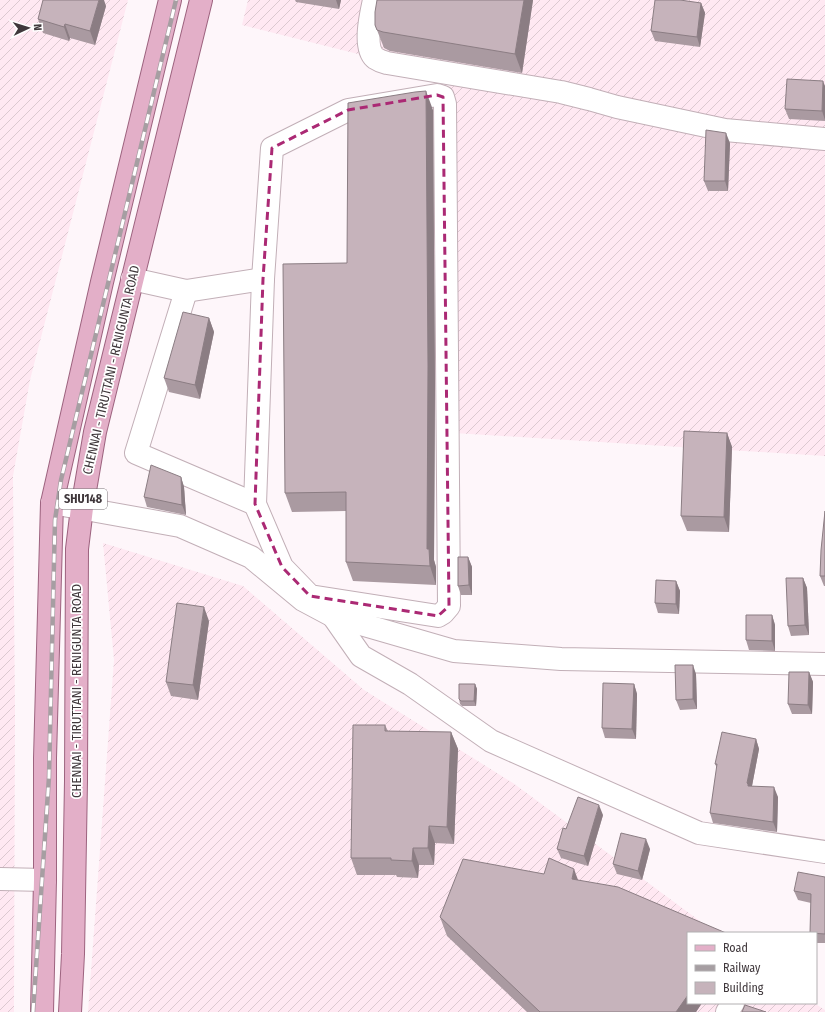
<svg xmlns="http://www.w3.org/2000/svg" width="825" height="1012" font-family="'Fira Sans Condensed',sans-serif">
	<defs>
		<pattern id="industrial-furrows" width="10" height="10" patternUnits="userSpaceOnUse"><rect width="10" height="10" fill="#ffe8f2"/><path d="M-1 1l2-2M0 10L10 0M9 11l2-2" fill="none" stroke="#dcc8d0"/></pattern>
	</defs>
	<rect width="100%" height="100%" fill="#fef6fa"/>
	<!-- industrial -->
	<g fill="url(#industrial-furrows)">
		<polygon points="0,0 128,0 30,380 13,476 15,714 14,1012 0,1012"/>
		<polygon points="248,0 825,0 825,456 454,433 450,77 242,25"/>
		<polygon points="103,543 243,586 364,690 513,783 716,933 688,933 688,1003 814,1003 825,1010 825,1012 88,1012 114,660"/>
	</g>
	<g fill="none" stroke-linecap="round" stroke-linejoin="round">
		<!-- minor casing -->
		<g stroke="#c2afb7" stroke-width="24">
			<g id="minor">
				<path d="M374,0C371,14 363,47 375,58C378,60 383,62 387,63L561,92L589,99L617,107L725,130L825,139"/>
				<polygon points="437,95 443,97 445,104 449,606 443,613 438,616 310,596 282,567 255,504 263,279 272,148 348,110"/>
				<polyline points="132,279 186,291 263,279"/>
				<polyline points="186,291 136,453 255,504"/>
				<polyline points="52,503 180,526 251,557 303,600 333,616 454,651 561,659 825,664"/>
				<polyline points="333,616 361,656 410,684 491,741 699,833 825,852"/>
				<polyline points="0,879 45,880"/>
				<polyline points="727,1012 733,1003"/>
			</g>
		</g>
		<!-- major casing -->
		<g stroke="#9d637f" stroke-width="24">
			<g id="major">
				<polyline points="42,1012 45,880 45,758 52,503 102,282 170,0"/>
				<polyline points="70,1012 73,954 76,781 77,549 82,508 95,432 201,0"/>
			</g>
		</g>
		<!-- minor -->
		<use href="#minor" stroke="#fff" stroke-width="22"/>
		<!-- major -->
		<use href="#major" stroke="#e3afc8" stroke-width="22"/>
		<!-- rail casing -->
		<g stroke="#a69ea2" stroke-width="4.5">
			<polyline id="rail" points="33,1012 49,777 55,520 61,480 176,0"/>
		</g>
		<!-- rail -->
		<use href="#rail" stroke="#fff" stroke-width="3" stroke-dasharray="9" stroke-linecap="butt"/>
	</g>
	<!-- wall -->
	<g fill="#aa9aa1">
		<polygon points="295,0 341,0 339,9 296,2"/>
		<polygon points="533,0 522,73 390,51 384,48 375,25"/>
		<polygon points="701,3 705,13 700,47 655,41 651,31"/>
		<polygon points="106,6 95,45 70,38 69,41 43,33 38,19"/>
		<polygon points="825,86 825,121 789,119 785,109"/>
		<polygon points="433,110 435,385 434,560 436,567 436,585 353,581 346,562 346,511 292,512 285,493 347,263"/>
		<polygon points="730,143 728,191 708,191 704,181"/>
		<polygon points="209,318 214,332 200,399 169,392 164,378"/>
		<polygon points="727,433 732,447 729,532 687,531 681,516"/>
		<polygon points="181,477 184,487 186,515 147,507 144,497"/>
		<polygon points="825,511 825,586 824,586 820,576"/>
		<polygon points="468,557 472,567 472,595 461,595 458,586"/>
		<polygon points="803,578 807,588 809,635 791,636 788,626"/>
		<polygon points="676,581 680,591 679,614 658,613 655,603"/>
		<polygon points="772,615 775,625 775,651 749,650 746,640"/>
		<polygon points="209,621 198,700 171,696 166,682"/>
		<polygon points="809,672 813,682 812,714 792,714 788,704"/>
		<polygon points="696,674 697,709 680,710 676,700"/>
		<polygon points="475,684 477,689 476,706 462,706 460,704 459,699"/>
		<polygon points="634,684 637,694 636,739 605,738 602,728"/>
		<polygon points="385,725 388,731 451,732 458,749 454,844 435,843 434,865 419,865 418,878 397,877 396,875 357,875 351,858"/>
		<polygon points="756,739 759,749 752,786 778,797 777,832 713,823 710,813 717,768 715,764"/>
		<polygon points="603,815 588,866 561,858 557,849 566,829"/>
		<polygon points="650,849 642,880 617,874 613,864"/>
		<polygon points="544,874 578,880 688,1003 702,1003 696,1012 527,1012 447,936 440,917"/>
		<polygon points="825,877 825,943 816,943 816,933 811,903 798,900 794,891"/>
	</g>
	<!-- shaded-wall -->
	<g fill="#8b7d83">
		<polygon points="99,0 104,0 106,6 95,45 90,31"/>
		<polygon points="336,0 341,0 339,9"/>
		<polygon points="524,0 533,0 522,73 515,54"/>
		<polygon points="701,3 705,13 700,47 697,37"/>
		<polygon points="65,24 70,38 69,41 64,27"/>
		<polygon points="823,81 825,86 825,120 822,111"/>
		<polygon points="426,91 433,110 435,385 434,560 436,567 436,585 430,566 427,549"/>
		<polygon points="726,133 730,143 728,191 725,181"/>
		<polygon points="209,318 214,332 200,399 195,385"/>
		<polygon points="727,433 732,447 729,532 724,517"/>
		<polygon points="181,477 184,487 186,515 182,505"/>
		<polygon points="468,557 472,567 472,595 469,585"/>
		<polygon points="803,578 807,588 809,635 805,625"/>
		<polygon points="676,581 680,591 679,614 676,604"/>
		<polygon points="204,607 209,621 198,700 193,685"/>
		<polygon points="772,615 775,625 775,651 772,641"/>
		<polygon points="693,665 696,674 697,709 693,699"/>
		<polygon points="809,672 813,682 812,714 808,705"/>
		<polygon points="475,684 477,689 476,706 474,701"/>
		<polygon points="634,684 637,694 636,739 632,729"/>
		<polygon points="451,732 458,749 454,844 447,827"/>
		<polygon points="756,739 759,749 751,791 752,793 747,783"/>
		<polygon points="774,787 778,797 777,832 773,822"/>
		<polygon points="599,805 603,815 588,866 584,856"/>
		<polygon points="429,826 435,843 434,865 428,848"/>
		<polygon points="646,839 650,849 642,880 638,871"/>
		<polygon points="413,848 419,865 418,878 412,861"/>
		<polygon points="574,869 581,888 572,879"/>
		<polygon points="688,995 688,1003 702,1003 696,1012 676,1012"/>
	</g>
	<!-- building -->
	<g fill="#c6b3bb" stroke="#8b7d83">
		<polygon points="43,0 99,0 90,31 65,24 64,27 38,19"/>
		<polygon points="377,0 524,0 515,54 383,32 377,30 375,25 375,12"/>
		<polygon points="655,0 680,0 701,3 697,37 651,31"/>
		<polygon points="787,79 823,81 822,111 785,109"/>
		<polygon points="426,91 428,366 427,549 429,549 430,566 346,562 346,492 285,493 283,264 347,263 348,103 415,92"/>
		<polygon points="706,130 726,133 725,181 704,181"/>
		<polygon points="183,312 209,318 195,385 164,378"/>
		<polygon points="684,431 727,433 724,517 681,516"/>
		<polygon points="151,465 181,477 182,505 144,497"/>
		<polygon points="825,511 825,576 820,576 821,550"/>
		<polygon points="458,557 468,557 469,585 458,586"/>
		<polygon points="786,578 803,578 805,625 788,626"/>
		<polygon points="656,580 676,581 676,604 655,603"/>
		<polygon points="177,603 204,607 193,685 166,682"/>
		<polygon points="746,615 772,615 772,641 746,640"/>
		<polygon points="675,665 693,665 693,699 676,700"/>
		<polygon points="789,672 809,672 808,705 788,704"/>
		<polygon points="603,683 634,684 632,729 602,728"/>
		<polygon points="459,684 475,684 474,701 461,701 459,699"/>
		<polygon points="353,725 385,725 385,731 451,732 447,827 429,826 428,848 413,848 412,861 391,860 391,858 351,858"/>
		<polygon points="722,732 756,739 747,783 748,784 748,786 774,787 773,822 710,813 717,764 715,764"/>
		<polygon points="578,797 599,805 584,856 557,849 563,828 566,829"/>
		<polygon points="621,833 646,839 638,871 613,864"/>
		<polygon points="549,858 574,869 572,879 618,887 726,933 688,933 688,995 676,1012 540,1012 440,917 463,859 544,874"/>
		<polygon points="798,872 825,877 825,934 810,933 811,894 794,891"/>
		<polygon points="745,1005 766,1012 742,1012"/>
	</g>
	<!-- marked area -->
	<path fill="none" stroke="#ab2974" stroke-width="3" stroke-dasharray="8 5" stroke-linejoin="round" d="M437,95L443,97L449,606L438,616L310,596L282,567L255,504L263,279L272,148L348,110Z"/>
	<g text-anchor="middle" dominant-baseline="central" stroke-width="3.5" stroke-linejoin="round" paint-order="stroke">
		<!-- shield labels -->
		<rect fill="#fff" stroke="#797376" stroke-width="1" x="59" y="489" width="48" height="20" rx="3"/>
		<g font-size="12" font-weight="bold" fill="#3f373b">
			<text x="83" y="499">SHU148</text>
		</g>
		<!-- street labels -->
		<g font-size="13" fill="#3f373b" stroke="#fff">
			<text transform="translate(111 370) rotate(-77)">CHENNAI - TIRUTTANI - RENIGUNTA ROAD</text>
			<text transform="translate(76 691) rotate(-90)">CHENNAI - TIRUTTANI - RENIGUNTA ROAD</text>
		</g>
	</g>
	<!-- legend -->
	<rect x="687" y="932" width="130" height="72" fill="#ffffff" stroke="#b2afb1"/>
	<rect x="695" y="945" width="20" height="6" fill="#e3afc8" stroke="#b2afb1"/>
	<text x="723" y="952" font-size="12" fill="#3f373b">Road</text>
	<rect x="695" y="965" width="20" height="6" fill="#a69ea2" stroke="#b2afb1"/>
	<text x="723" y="972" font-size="12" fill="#3f373b">Railway</text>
	<rect x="695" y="982" width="20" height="12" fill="#c6b3bb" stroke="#b2afb1"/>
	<text x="723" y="992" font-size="12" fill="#3f373b">Building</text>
	<!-- north arrow -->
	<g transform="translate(28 28) rotate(86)" stroke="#ffffff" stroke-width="3" paint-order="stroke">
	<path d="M0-3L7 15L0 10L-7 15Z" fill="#3f373b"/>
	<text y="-6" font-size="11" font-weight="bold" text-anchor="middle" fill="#3f373b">N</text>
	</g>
</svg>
